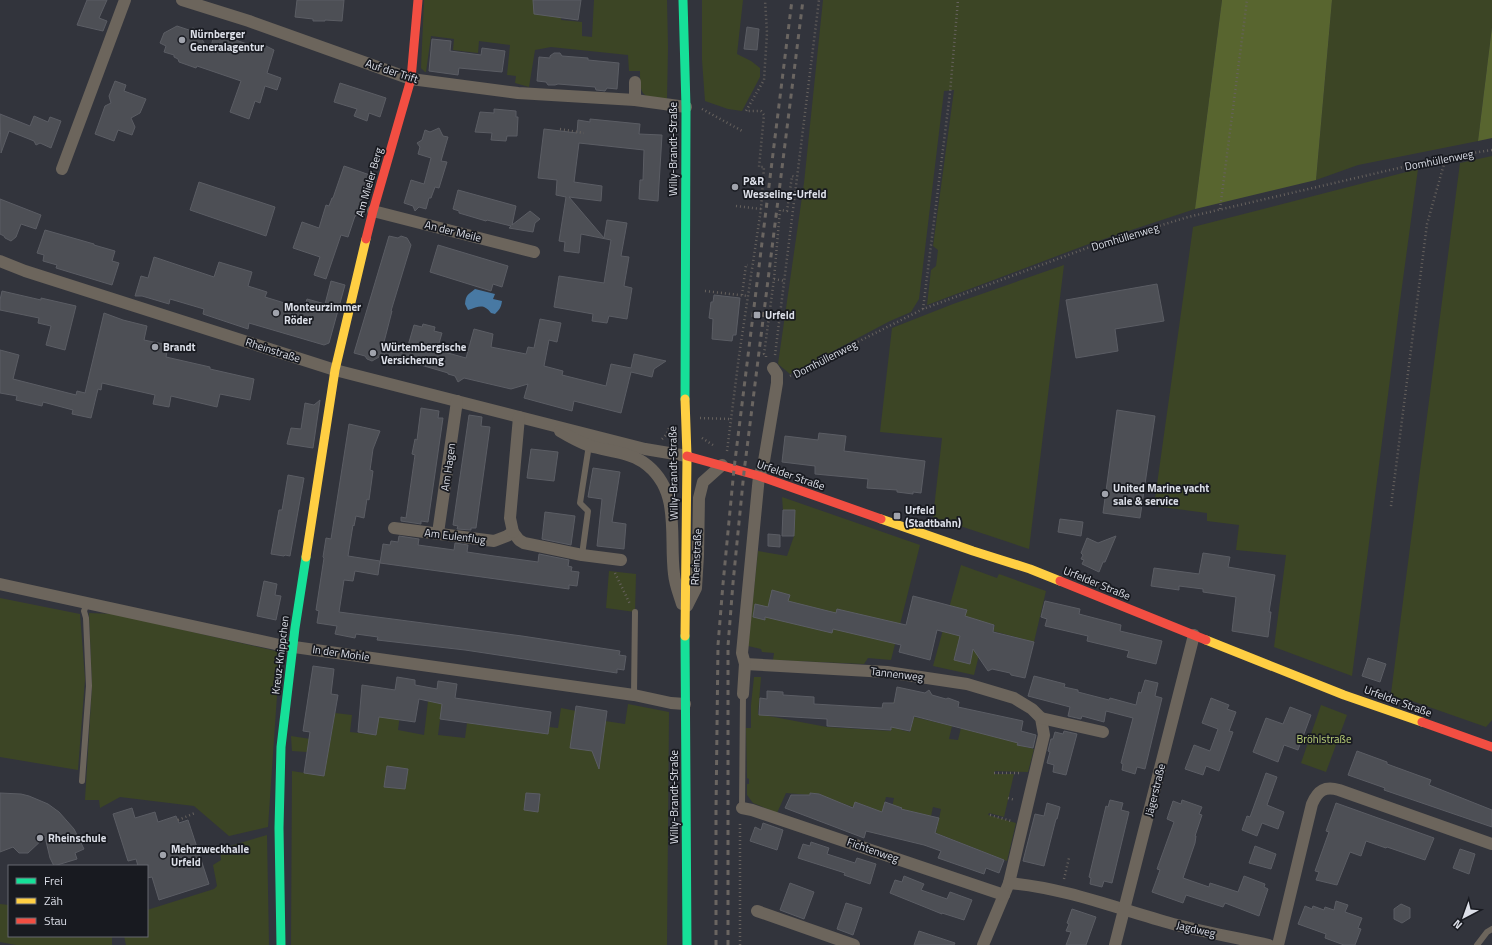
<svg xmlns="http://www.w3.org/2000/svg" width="1492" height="945" font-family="'Titillium Web',sans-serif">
	<rect width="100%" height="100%" fill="#32343c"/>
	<!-- green -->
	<g fill="#3c4525">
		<path d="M424,0H563L561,20L582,22V36L592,37L594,0H667L668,47L667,100C642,96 640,98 640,71H629L628,55L551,47L535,50L529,87L515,83L516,76L507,75L510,45L479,41L478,53L453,50L454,39L431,36L426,72H425L421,68Z"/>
		<polygon points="702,0 743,0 737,54 751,61 760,68 760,77 742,111 728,109 705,101 702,60"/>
		<polygon points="823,0 1222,0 1195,209 1086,245 927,305 931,270 936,266 938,250 933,246 954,90 944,91 919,299 911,312 890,321 790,374 778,364 804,183"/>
		<polygon points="1332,0 1492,0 1492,27 1478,141 1358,165 1316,180"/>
		<polygon points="1492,156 1492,720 1486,727 1409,700 1390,701 1460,163"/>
		<polygon points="1418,169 1400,301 1352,676 1274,647 1286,555 1236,550 1239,525 1207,521 1207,513 1154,506 1193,227"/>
		<polygon points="1064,265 1029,549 933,517 942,438 880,432 892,328 953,304"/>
		<polygon points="782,497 920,545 891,660 868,658 864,664 773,660 774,653 762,652 761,649 748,646 758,551 787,556 794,536 795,510 783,510"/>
		<polygon points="961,565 997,578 999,574 1046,591 1034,642 993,631 995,625 987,623 974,675 933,666"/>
		<polygon points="609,571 636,574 635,612 606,608"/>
		<polygon points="0,598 80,614 85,679 78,770 0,757"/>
		<polygon points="89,613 114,614 280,652 268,827 229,836 194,806 120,797 100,808 99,800 85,800 92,686"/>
		<polygon points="754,677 761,677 758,714 827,727 891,731 893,702 907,704 901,730 910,732 914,717 952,726 949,739 958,740 962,724 971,731 1018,742 1018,745 1034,749 1028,772 995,771 994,774 1014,774 1004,817 989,813 988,815 1016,823 1007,861 936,833 941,809 933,807 931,816 892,807 894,798 886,797 876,834 867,830 874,809 856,802 853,807 833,800 832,803 820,799 821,794 811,793 810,795 786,793 777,813 753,803 747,795 747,784 749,784 749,779 747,778 746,728 751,728 751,705"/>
		<polygon points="428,701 442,704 438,735 465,738 467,723 548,734 549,727 558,728 561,708 576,711 605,721 625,724 628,704 669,712 667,945 291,945 292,771 324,776 307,752 292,751 291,736 330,742 335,713 352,715 350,732 376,735 379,711 400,715 398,730 424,735"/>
		<polygon points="1321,705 1347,715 1326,772 1301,763"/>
		<polygon points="267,835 269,945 126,945 124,936 147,936 147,910 214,889 217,886 213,865 221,860 220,849"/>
		<polygon points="0,904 9,905 9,936 112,936 112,945 16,945 0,942"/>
	</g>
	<!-- forest -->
	<g fill="#58652f">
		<polygon points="1222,0 1332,0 1316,180 1195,209"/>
		<polygon points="1492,27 1492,138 1478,141"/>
	</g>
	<!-- water -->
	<path fill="#4879a3" d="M475,289L495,294L493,299L502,301C501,308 499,310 495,314L491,313C483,303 479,307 468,310L465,304C466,294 468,295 475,289Z"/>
	<!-- building -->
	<g fill="#4d4f55" stroke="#5b5d64">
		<polygon points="87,0 107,0 99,18 107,21 103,31 77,25"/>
		<polygon points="297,0 344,0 342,21 325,20 325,21 313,21 313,19 295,17"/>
		<polygon points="533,0 581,0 578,20 534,14"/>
		<polygon points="177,26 189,30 193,28 197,30 209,52 215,33 253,46 254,45 266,46 274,50 267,73 281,78 277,90 265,86 260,103 255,101 249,119 230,112 241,81 197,66 196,68 179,62 178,59 174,57 174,55 164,52 166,46 160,43 164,33"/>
		<polygon points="747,27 759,29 757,50 744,49"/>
		<polygon points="432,39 451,41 450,51 481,55 482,48 505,51 502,72 459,68 458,75 429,71"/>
		<polygon points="554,53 560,53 562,56 588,58 588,60 619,63 617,89 607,88 605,91 596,90 595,87 558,84 555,85 548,85 546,82 537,81 539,57 550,58 550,56"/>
		<polygon points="115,81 126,85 124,91 146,99 140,113 131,118 135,127 132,135 118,130 114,141 95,134 105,106 111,103 109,96"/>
		<polygon points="340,83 386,98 380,117 369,113 367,121 354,116 357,109 334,102"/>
		<polygon points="494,109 516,111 516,117 518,117 517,136 507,136 506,141 491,140 492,133 475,132 480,112 494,113"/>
		<polygon points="0,114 30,126 34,116 48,122 50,117 61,121 51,148 40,143 36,145 34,141 9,131 1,153"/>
		<polygon points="590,119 640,124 639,134 662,135 658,201 639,199 640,180 643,180 644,150 579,143 574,182 602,186 601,201 569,197 604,238 607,220 627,223 621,256 629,257 624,286 632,288 627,319 609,316 607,323 592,321 593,314 554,307 559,276 604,283 611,240 581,234 579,253 564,251 565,242 559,241 566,197 556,195 557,180 538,178 544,129 577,133 578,120 590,122"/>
		<polygon points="439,128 443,136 448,137 441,161 447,162 439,188 435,187 431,198 429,198 426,209 419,207 415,211 413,206 404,203 411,180 424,184 431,158 418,154 420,147 417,143 422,140 425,130 430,132"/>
		<polygon points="344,166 370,175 356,216 355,216 348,237 341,235 326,279 314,275 320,257 293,248 302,222 319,228 326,205 329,206 332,198 333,198"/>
		<polygon points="199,182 275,207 266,236 190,210"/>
		<polygon points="458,190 516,206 512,225 530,211 540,219 535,223 533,232 509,228 511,226 487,220 486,221 459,213 459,211 453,209"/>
		<polygon points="0,199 41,215 36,229 21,224 16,237 11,241 5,238 4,236 0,234"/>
		<polygon points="45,230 94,244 94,245 115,251 112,261 119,263 112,285 56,268 57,265 43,261 44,255 37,253"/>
		<polygon points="389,236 398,238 401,236 407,238 411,245 391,311 392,311 384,342 407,349 414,325 422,327 423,324 435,327 434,331 442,333 437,350 466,358 474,329 493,334 491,347 526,354 528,347 534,348 540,319 561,323 557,342 549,340 544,366 563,371 562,375 606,386 611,364 631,368 634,354 666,361 654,369 652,377 631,372 621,413 574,401 572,411 524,398 528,384 511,389 464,378 458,382 455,376 448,374 448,373 387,355 380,354 379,357 372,361 367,359 365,356 354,353"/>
		<polygon points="438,245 508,266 502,287 493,284 491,291 430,272"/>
		<polygon points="154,257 214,277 219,262 252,272 248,286 267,292 265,297 304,309 307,299 325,304 331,281 345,285 329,343 324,345 249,323 248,329 203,314 204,309 170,299 169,304 142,296 135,296 141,276 148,278"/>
		<polygon points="1157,284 1164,321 1115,329 1118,351 1076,358 1066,300"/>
		<polygon points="2,291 41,300 41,298 76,306 65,350 46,345 51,326 38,323 39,318 0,310 0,300"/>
		<polygon points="714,295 740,298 736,335 733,335 732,341 712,339 713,319 709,318 711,302 713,302"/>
		<polygon points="104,313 123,320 147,326 144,340 168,345 166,357 210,367 210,369 254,379 250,400 220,394 217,407 171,396 169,407 153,404 155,395 102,383 101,390 98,389 91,418 72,414 73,410 43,402 42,406 16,400 17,396 0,393 0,350 19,355 13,379 76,395 77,391 85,393"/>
		<polygon points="320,400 313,448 287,444 291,428 301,429 305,403 314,405"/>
		<polygon points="421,408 439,411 438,418 443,418 428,522 421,521 421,524 401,521 401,517 406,518 415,455 412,454 415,439 417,440"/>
		<polygon points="1117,410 1155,416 1140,518 1103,513"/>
		<polygon points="469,415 482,417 481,426 490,427 476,528 471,528 471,530 457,529 458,526 453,525"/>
		<polygon points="349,424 380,431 373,449 370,470 373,471 369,500 367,499 364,518 356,516 354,526 353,525 348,556 380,561 378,575 355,571 353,581 344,580 339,612 522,636 620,651 619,655 626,656 624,670 617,669 617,673 465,650 377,640 378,637 356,634 355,638 335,634 337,626 317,623 319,611 316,610 324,558 323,557 326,538 331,539"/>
		<polygon points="819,433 846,436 844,451 925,461 921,493 913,492 913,494 897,492 897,490 867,488 868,479 815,474 815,466 782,462 785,436 818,440"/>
		<polygon points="531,449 558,452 554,481 527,478"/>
		<polygon points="593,468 620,472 612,522 626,524 624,549 597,546 602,499 588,497"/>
		<polygon points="288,475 304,478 290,556 285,555 284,556 271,554 279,510 282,510"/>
		<polygon points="783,510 795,510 794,536 782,536"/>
		<polygon points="545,512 575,516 571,545 542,539"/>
		<polygon points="1060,519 1083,522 1081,536 1058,532"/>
		<polygon points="768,534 780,535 780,547 768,546"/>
		<polygon points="399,536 419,539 418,545 454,550 455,543 468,545 467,552 494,556 538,562 539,554 569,560 568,566 572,567 571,571 579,572 577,586 569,585 569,589 380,563 383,544 390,545 391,541 398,542"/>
		<polygon points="1116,536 1105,562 1103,562 1099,572 1082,564 1084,560 1081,559 1083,555 1081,553 1087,538 1098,543"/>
		<polygon points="1203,553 1230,557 1228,567 1275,575 1269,612 1271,612 1268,637 1232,631 1236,597 1203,592 1203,589 1179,586 1179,590 1151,586 1154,568 1199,574"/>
		<polygon points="264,581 277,584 275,595 281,596 276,620 257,616"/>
		<polygon points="772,590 790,595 788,601 836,613 837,609 906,625 913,596 967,610 965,616 994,625 993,632 1034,642 1025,678 1011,675 1010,673 992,669 988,671 973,649 970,664 954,660 960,636 937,630 930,660 899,652 901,645 833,629 832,633 765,617 765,620 753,617 755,604 768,607"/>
		<polygon points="1045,601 1080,609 1079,614 1121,625 1120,631 1162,641 1156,664 1127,657 1129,651 1087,641 1088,636 1045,626 1047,619 1041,617"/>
		<polygon points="1368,658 1386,664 1380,682 1362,676"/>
		<polygon points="313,666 334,669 331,694 338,695 324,776 304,773 310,732 303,731"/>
		<polygon points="1034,676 1065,684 1064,687 1078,690 1078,692 1109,700 1110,698 1136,705 1139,692 1141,693 1145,680 1158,683 1155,696 1162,698 1145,769 1137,767 1135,774 1122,770 1123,764 1121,763 1133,718 1106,711 1104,722 1082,716 1081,719 1068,716 1070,707 1028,696"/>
		<polygon points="397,677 415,680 415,685 437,689 438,681 457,684 455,698 551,712 548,734 440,719 442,704 419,699 415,722 379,717 376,735 358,732 362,685 395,690"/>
		<polygon points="897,687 925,693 929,690 932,695 946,699 948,698 959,702 958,707 1023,721 1021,731 1036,735 1033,748 1017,745 1018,743 914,716 910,731 891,727 891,730 827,726 827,719 759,715 760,698 767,699 767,691 783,692 783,695 814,697 814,704 882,708 883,703 894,703"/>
		<polygon points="1211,698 1229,705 1227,709 1236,712 1229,731 1233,732 1219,771 1206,766 1203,775 1185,769 1194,745 1210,751 1218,729 1202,723"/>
		<polygon points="576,706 607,711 599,769 592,751 570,748"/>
		<polygon points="1290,707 1311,715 1298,750 1284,745 1278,762 1253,752 1266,718 1283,724"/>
		<polygon points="1064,731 1077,734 1066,775 1053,772 1054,765 1047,763 1050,752 1048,751 1051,739 1053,739 1055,732 1063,734"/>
		<polygon points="1357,751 1387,762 1387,764 1431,780 1429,785 1492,810 1492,827 1384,790 1385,788 1348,775"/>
		<polygon points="387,766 408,769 405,789 384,787"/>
		<polygon points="1266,773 1277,777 1267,805 1284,812 1278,829 1262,823 1257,836 1242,830 1247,816 1250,817"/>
		<polygon points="0,793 21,794 29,796 48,804 59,812 74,829 84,849 75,853 77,859 54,866 50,858 45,837 28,853 19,853 13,847 0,852"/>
		<polygon points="526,793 540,794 538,812 524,810"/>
		<polygon points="810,793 819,794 853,808 855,802 882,812 885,802 902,808 901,809 939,818 935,833 1004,860 999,873 986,868 984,874 938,858 941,851 924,845 866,831 864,838 785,808 791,795 810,795"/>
		<polygon points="1110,800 1123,803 1121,810 1129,812 1112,883 1104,881 1102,887 1090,884 1091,878 1089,877 1106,806 1108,807"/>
		<polygon points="1182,800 1202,807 1199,814 1202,815 1195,836 1196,836 1195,843 1183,878 1209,887 1210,883 1238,892 1244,876 1265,884 1264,887 1268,889 1259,916 1225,903 1223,907 1186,895 1183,903 1152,892 1160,870 1157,869 1174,822 1167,819 1173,801 1181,804"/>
		<polygon points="1047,803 1060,807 1057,819 1056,819 1044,866 1023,861 1035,814 1044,816"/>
		<polygon points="1336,803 1434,838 1425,860 1387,847 1386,848 1366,841 1361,856 1350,852 1337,885 1316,880 1319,872 1315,871 1329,832 1326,831"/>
		<polygon points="132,808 135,818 155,812 158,822 176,816 179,823 188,820 209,884 159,900 152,877 147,878 147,866 138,866 136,859 128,861 113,814"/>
		<polygon points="763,823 783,830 777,850 750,841 755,827 761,830"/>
		<polygon points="811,842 829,848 827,854 855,863 857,858 876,864 870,884 844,875 845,873 798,858 803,844 810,846"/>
		<polygon points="1255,846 1276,854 1271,869 1249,863"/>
		<polygon points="1460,849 1475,854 1469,874 1453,868"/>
		<polygon points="904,876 924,884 921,890 947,899 950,892 972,900 964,920 942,913 942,914 890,893 895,880 902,882"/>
		<polygon points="790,883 814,892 804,919 780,910"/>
		<polygon points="1336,901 1348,905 1345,912 1362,918 1358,928 1361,929 1355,945 1344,945 1325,938 1326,934 1298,924 1305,906 1312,909 1313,906 1324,910 1325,907 1334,910"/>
		<polygon points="846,903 862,908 853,935 837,929"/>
		<polygon points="1401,904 1410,908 1410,918 1402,923 1394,919 1394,909"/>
		<polygon points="1072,909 1096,917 1086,945 1066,945 1071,932 1066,931 1069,924 1067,923"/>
		<polygon points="919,931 955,943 954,945 914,945"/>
	</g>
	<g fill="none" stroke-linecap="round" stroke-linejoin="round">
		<!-- path -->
		<g stroke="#67625e" stroke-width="2.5" stroke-dasharray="1 3" stroke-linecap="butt">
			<polyline points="702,109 744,132"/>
			<polyline points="560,129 584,133"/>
			<polyline points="736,206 761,209"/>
			<polyline points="1220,209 1247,0"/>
			<polyline points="774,279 785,281"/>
			<polyline points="705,291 748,296"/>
			<polyline points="742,295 746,265 748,265"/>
			<polyline points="923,309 950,93 958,0"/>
			<polyline points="775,355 819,0"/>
			<polyline points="766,357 766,355 764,354 765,347 774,279 780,210 787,211 792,176 796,177"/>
			<polyline points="790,376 923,309 1087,248 1188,217 1446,157 1492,150"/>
			<polyline points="700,418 731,419"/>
			<polyline points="702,438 713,445"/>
			<polyline points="662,439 666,435 669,428"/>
			<polyline points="727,451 739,356 761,209 764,167 759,167 764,115 761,111 746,111 764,80 767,33 765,0"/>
			<polyline points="1391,506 1427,224 1446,157"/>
			<polyline points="615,573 630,604"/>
			<polyline points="994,773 1022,773"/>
			<polyline points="1008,798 1015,800"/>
			<polyline points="990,815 1011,821"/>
			<polyline points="178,820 195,813"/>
			<polyline points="1064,879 1069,858"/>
			<polyline points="740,945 740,822"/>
		</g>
		<!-- lane -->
		<g stroke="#6c655c" stroke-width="6">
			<polyline points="582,555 588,511 580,503 589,445"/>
			<polyline points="634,695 635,612"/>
			<polyline points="82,781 89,686 86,618 84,611 87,603"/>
			<polyline points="742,808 743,694"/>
			<polyline points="1477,945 1487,932 1492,929"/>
		</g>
		<!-- street -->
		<g stroke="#6c655c" stroke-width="12">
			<polyline points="182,0 249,21 411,79 518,93 635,100 686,107"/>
			<polyline points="635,100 635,82"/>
			<polyline points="62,169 125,0"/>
			<polyline points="373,211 534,252"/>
			<polyline points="0,261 25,271 335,370 645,449 687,456"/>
			<path d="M560,431C570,437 579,442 590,446C607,451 628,452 643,462C682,489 669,534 674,574C675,585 679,594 682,604"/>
			<polyline points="394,528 494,541 507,536 513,532 519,540 524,543 582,555 621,560"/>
			<polyline points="513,532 510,518 519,417"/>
			<polyline points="438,533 457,401"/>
			<polyline points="0,584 280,645 634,695 671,703 685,704"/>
			<polyline points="687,606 696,588 698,555 699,498 703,482 722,465"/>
			<polyline points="745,664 887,672 967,684 1014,698 1032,709 1041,718 1044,735 1009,883 983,945"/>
			<polyline points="743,694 745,664 742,653 758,486 759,476 763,467 777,383 777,374 773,368"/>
			<polyline points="1041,718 1103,732"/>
			<polyline points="742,808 752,810 1004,895"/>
			<path d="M1009,883C1066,888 1118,909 1173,924C1204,932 1237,938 1269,945"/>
			<polyline points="757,911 854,945"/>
			<polyline points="1115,945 1194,635"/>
			<path d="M1278,945L1312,804C1318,790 1325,786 1339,790L1492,844"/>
		</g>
		<!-- fast -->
		<g stroke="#16e098" stroke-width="9">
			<polyline points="683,0 686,107 685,399"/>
			<polyline points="685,636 687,945"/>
			<polyline points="281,945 279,828 281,747 295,628 306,557"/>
		</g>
		<!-- slow -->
		<g stroke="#ffcf43" stroke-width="9">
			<polyline points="685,399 687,456 685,636"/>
			<polyline points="881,519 973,551 1030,569 1060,581"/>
			<polyline points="306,557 335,370 366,239"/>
			<polyline points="1206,640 1344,695 1422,722"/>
		</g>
		<!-- jam -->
		<g stroke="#f24e42" stroke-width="9">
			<polyline points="366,239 373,211 411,79 418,0"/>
			<polyline points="687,456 759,476 881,519"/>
			<polyline points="1060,581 1206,640"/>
			<polyline points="1422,722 1492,747"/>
		</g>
		<!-- rail -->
		<g stroke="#6a6561" stroke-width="3" stroke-dasharray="5 5" stroke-linecap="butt">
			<polyline points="716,945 716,811 718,645 723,584 734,469 792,0"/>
			<polyline points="728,945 728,646 733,583 744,472 803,0"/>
		</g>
	</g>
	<!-- markers -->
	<g fill="#a0a3ac" stroke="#181a20" stroke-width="1.5">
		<circle cx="182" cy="40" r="4"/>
		<circle cx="735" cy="187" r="4"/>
		<circle cx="276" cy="313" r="4"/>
		<rect x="753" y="311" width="8" height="8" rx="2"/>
		<circle cx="155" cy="347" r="4"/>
		<circle cx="373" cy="353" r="4"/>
		<circle cx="1105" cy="494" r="4"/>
		<rect x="893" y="512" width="8" height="8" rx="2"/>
		<circle cx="40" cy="838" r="4"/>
		<circle cx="163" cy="855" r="4"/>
	</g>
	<g text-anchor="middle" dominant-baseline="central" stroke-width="3.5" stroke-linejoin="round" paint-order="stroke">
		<!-- poi labels -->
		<g font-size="11" font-weight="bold" fill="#dcdfe8" stroke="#181a20" text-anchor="start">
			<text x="190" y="34">Nürnberger<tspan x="190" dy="13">Generalagentur</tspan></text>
			<text x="743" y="181">P&amp;R<tspan x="743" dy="13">Wesseling-Urfeld</tspan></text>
			<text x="284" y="307">Monteurzimmer<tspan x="284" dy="13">Röder</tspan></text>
			<text x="765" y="315">Urfeld</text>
			<text x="163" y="347">Brandt</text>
			<text x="381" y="347">Würtembergische<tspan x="381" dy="13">Versicherung</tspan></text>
			<text x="1113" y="488">United Marine yacht<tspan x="1113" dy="13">sale &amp; service</tspan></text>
			<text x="905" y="510">Urfeld<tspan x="905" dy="13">(Stadtbahn)</tspan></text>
			<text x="48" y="838">Rheinschule</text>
			<text x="171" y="849">Mehrzweckhalle<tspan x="171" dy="13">Urfeld</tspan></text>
		</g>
		<!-- street labels -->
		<g font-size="11" fill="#dcdfe8" stroke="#181a20">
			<text transform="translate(392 71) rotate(18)">Auf der Trift</text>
			<text transform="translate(673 149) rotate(-90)">Willy-Brandt-Straße</text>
			<text transform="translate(1439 160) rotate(-11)">Domhüllenweg</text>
			<text transform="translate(369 182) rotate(-74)">Am Mieler Berg</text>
			<text transform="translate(453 231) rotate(14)">An der Meile</text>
			<text transform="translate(1125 237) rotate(-17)">Domhüllenweg</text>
			<text transform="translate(273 350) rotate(18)">Rheinstraße</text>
			<text transform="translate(825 359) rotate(-27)">Domhüllenweg</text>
			<text transform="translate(448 467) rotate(-82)">Am Hagen</text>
			<text transform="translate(673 473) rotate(-91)">Willy-Brandt-Straße</text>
			<text transform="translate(791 475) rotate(19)">Urfelder Straße</text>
			<text transform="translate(455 536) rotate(7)">Am Eulenflug</text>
			<text transform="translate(696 557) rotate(-87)">Rheinstraße</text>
			<text transform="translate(1097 583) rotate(22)">Urfelder Straße</text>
			<text transform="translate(341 653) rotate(8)">In der Mohle</text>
			<text transform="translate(280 655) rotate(-83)">Kreuz-Knippchen</text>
			<text transform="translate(897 674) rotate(7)">Tannenweg</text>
			<text transform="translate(1398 701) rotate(20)">Urfelder Straße</text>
			<text transform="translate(1155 790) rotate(-76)">Jägerstraße</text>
			<text transform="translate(674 797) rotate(-90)">Willy-Brandt-Straße</text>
			<text transform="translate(873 850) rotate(19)">Fichtenweg</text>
			<text transform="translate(1196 929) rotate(13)">Jagdweg</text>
		</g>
		<!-- park labels -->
		<g font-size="11" fill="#bdd378" stroke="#181a20">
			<text x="1324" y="739">Bröhlstraße</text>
		</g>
	</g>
	<!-- legend -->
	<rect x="8" y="865" width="140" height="72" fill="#181a20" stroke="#666970"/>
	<rect x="16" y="878" width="20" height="6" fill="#16e098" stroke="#666970"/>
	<text x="44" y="885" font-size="12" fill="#dcdfe8">Frei</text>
	<rect x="16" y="898" width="20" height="6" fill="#ffcf43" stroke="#666970"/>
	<text x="44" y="905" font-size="12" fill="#dcdfe8">Zäh</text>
	<rect x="16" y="918" width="20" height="6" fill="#f24e42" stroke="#666970"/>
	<text x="44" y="925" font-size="12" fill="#dcdfe8">Stau</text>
	<!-- north arrow -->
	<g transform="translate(1464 917) rotate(221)" stroke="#181a20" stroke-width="3" paint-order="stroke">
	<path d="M0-3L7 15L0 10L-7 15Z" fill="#dcdfe8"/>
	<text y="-6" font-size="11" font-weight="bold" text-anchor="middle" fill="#dcdfe8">N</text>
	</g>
</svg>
